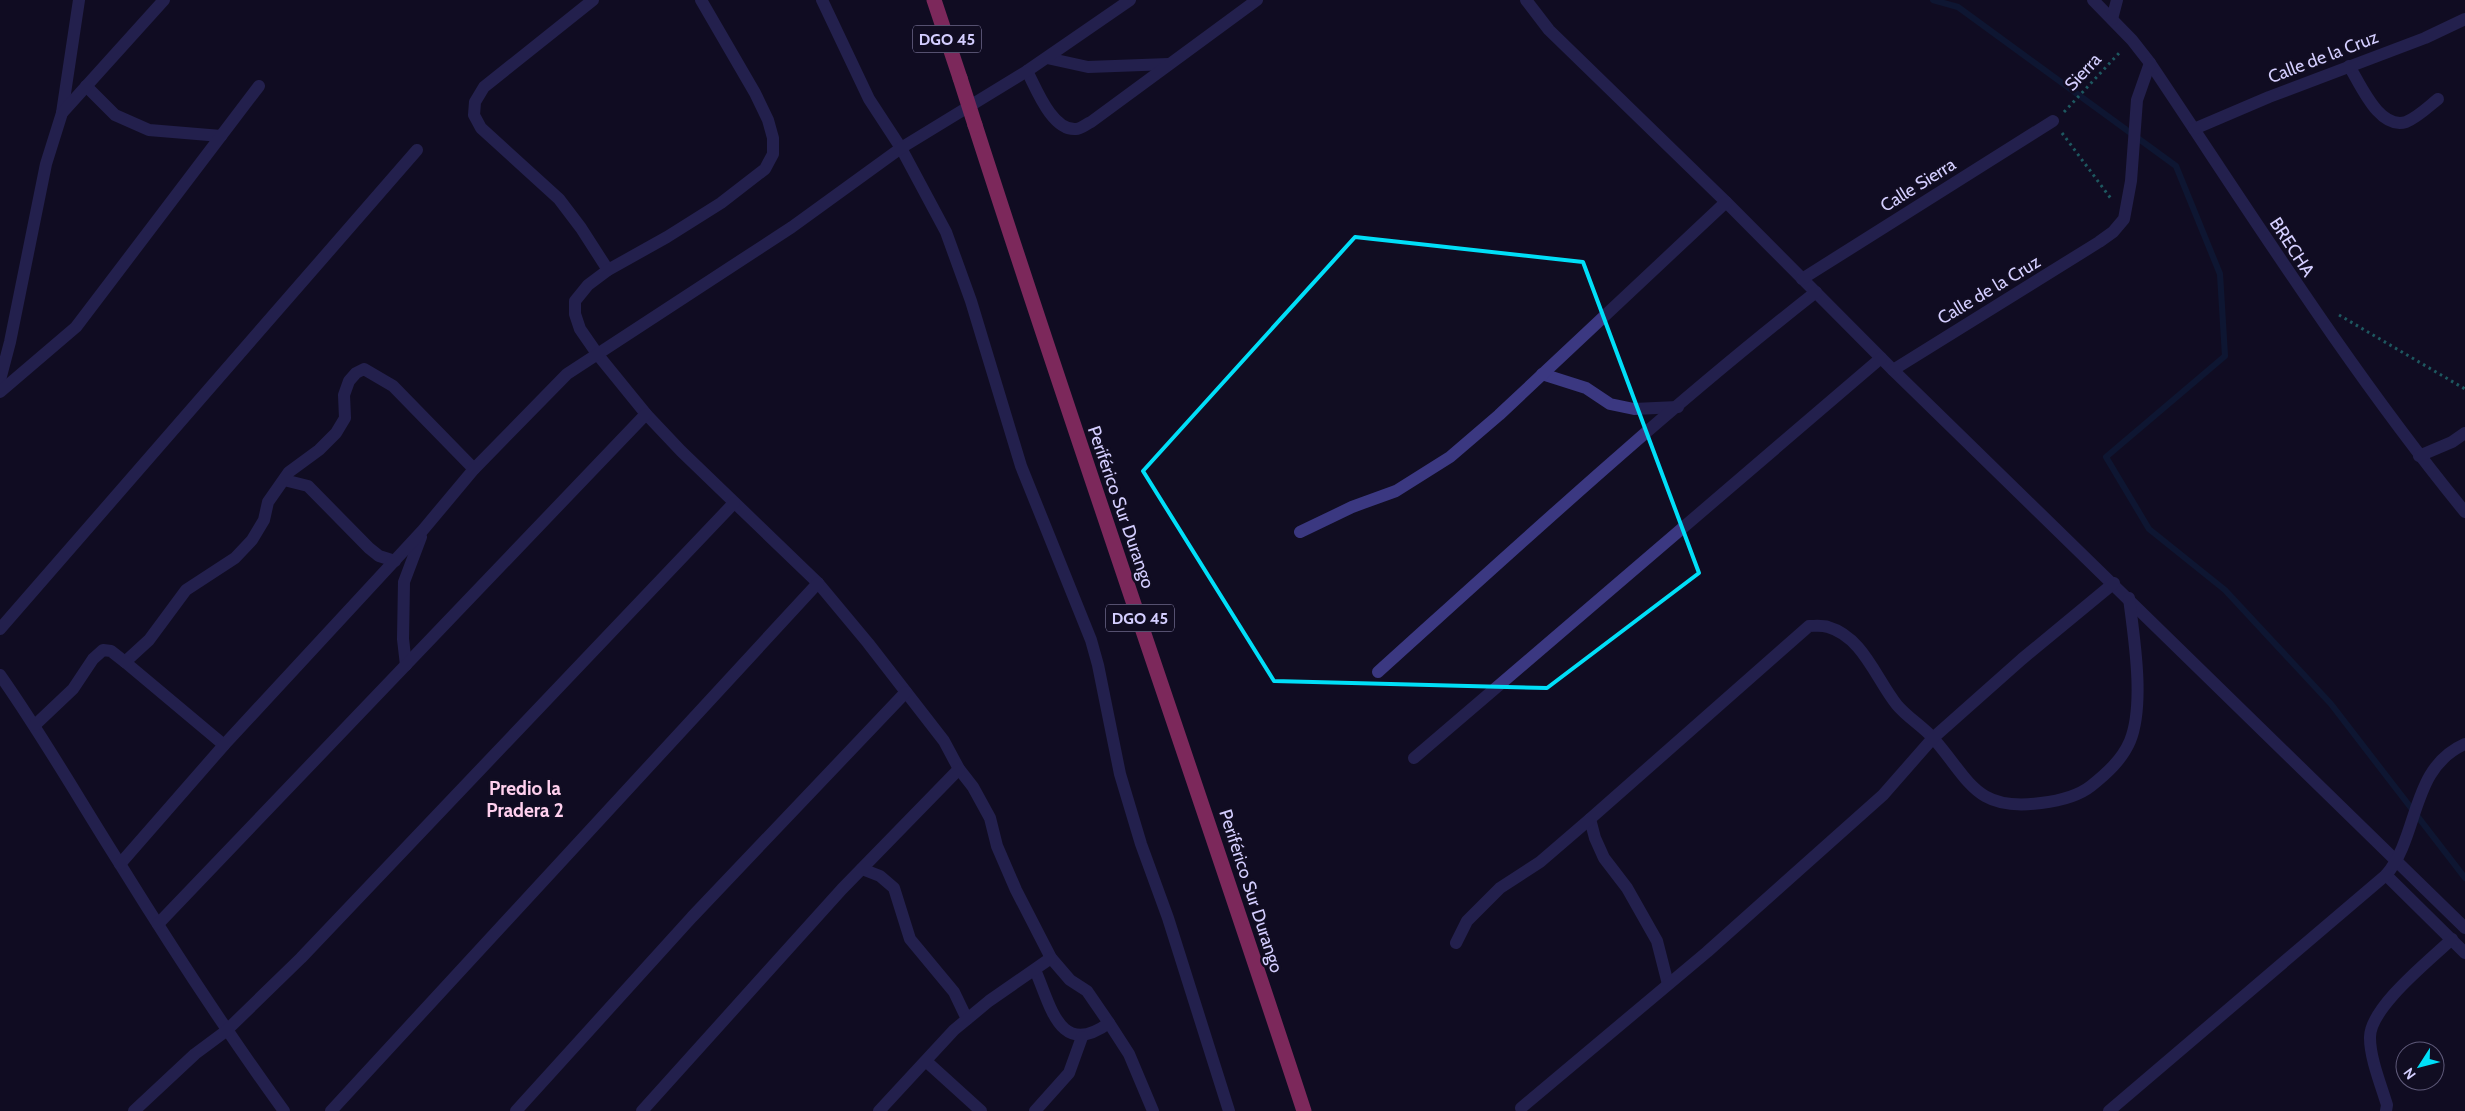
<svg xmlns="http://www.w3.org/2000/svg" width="2465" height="1111" font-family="Cabin,sans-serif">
	<rect width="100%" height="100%" fill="#110d22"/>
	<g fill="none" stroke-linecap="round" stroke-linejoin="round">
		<!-- stream -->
		<polyline stroke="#0c2346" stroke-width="6" points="1933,0 1958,7 2176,166 2220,274 2225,356 2106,457 2149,529 2225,590 2331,704 2465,878"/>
		<!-- path -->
		<g stroke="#2eb3ab" stroke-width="3" stroke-dasharray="2.5 4" stroke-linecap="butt">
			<polyline points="2064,112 2121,51"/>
			<polyline points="2062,133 2112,200"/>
			<polyline points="2339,315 2465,389"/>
		</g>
		<!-- minor -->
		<g stroke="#3b3881" stroke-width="12">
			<polyline points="593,0 484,87 475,102 474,115 481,128 559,199 581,228 608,270"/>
			<polyline points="701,0 755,93 768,120 773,138 773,154 765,169 721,203 667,237 608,270 588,285 575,301 575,314 580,329 598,355 646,414 681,451 818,583 868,643 944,741 959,769 973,787 990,818 997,846 1016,890 1051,958 1070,980 1087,991 1109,1023 1129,1054 1153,1111"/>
			<polyline points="822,0 869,99 901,148 946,232 971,301 1021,466 1091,640 1098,665 1120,774 1141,844 1168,918 1229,1111"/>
			<polyline points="1526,0 1549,30 1726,202 1893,370 2465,928"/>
			<path d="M2093,0L2132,40L2150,63C2252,215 2349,370 2465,512"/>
			<polyline points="2112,19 2117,0"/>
			<polyline points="1047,58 1088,67 1169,64"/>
			<path d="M2349,66C2361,85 2379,130 2406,122C2418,117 2428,107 2438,99"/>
			<path d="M1027,71C1036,88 1052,131 1076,129C1081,129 1086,124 1091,122L1257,0"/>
			<polyline points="86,86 115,115 149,130 221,136"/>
			<polyline points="62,113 79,0"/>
			<polyline points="2194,129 2269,97 2425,38 2465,19"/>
			<polyline points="1802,279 2053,121"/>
			<polyline points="1893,370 2099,242 2113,232 2124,219 2131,181 2137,100 2150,63"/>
			<polyline points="1542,374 1586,388 1610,404 1634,409 1678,407"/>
			<polyline points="0,380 10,342 46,164 62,113 164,0"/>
			<polyline points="0,392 76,327 259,86"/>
			<polyline points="2419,456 2452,442 2465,433"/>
			<polyline points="284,480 308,486 369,548 379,556 395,561"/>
			<polyline points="1300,532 1352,507 1396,491 1450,457 1499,415 1726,202"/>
			<polyline points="0,629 417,150"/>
			<polyline points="125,662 149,640 186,590 235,558 252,540 264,520 268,502 289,472 319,450 336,433 345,418 344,395 349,381 356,373 364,369 393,386 474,469"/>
			<polyline points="406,665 403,639 404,582 421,537"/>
			<path d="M1378,672C1521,543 1664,411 1816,292"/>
			<path d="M0,675C43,736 80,801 120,864C172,948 226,1031 284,1111"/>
			<polyline points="35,725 73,689 93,659 103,650 111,651 125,662 224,745"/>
			<polyline points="1414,758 1881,358"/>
			<polyline points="1590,819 1595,838 1604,858 1627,888 1657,941 1668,984"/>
			<polyline points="120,864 224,745 423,530 474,469 567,374 792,227 901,148 1027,71 1130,0"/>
			<polyline points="862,869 880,876 894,888 910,939 954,992 967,1019"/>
			<polyline points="2386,875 2465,953"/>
			<polyline points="158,924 646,414"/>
			<path d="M1456,943L1467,921L1500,888L1540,862L1590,819L1809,626C1815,626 1822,625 1828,627C1863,637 1876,679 1897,705C1907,717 1922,726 1933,738C1970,780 1975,812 2041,803C2058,801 2077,797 2091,786C2106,774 2122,760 2130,741C2145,704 2134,638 2129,598"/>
			<path d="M1035,970C1051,1005 1059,1059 1109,1023"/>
			<polyline points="927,1062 981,1111"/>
			<polyline points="1521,1108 1707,952 1883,795 1933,738 2022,659 2114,583"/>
			<polyline points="134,1111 195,1054 226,1031 301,958 734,503"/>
			<polyline points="331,1111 818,583"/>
			<polyline points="516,1111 692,917 906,692"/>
			<polyline points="642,1111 842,889 959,769"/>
			<polyline points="879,1111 954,1030 989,1001 1051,958"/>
			<polyline points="1035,1111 1069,1073 1082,1037"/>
			<path d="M2109,1111L2386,875C2420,835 2410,768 2465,744"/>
			<path d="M2386,1111L2387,1105C2381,1085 2370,1058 2370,1038C2369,1008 2430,960 2452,939"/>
		</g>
		<!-- highway -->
		<g stroke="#ff49a0" stroke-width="15">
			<polyline points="934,0 960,78"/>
			<path d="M975,125C1081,455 1196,782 1304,1111"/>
		</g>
		<!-- highway-bridge -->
		<polyline stroke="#ff49a0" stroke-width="15" points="960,78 975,125"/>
	</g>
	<!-- marked area -->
	<path d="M0 0H2465V1111H0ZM1355,237L1583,262L1699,573L1547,688L1274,681L1143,471Z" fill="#110d22" fill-opacity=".55" fill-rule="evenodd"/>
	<path fill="none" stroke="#00dff8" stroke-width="4" stroke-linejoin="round" d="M1355,237L1583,262L1699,573L1547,688L1274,681L1143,471Z"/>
	<g text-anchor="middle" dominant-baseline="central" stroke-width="5" stroke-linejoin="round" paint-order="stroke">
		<!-- shield labels -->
		<g fill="#110d22" stroke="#9a94bd" stroke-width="1">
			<rect x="913" y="25.5" width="68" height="27" rx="4"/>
			<rect x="1106" y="604.5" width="68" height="27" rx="4"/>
		</g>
		<g font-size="16" font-weight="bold" fill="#d4ceff">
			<text x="947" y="39">DGO 45</text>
			<text x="1140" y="618">DGO 45</text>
		</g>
		<!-- street labels -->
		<g font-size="18" fill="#d4ceff" stroke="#110d22">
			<text transform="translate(2323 57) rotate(-21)">Calle de la Cruz</text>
			<text transform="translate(2083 72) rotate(-47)">Sierra</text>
			<text transform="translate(1918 185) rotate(-32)">Calle Sierra</text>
			<text transform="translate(2292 247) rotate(57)">BRECHA</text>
			<text transform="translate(1989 290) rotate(-31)">Calle de la Cruz</text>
			<text transform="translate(1121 507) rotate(71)">Periférico Sur Durango</text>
			<text transform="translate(1251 891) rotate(72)">Periférico Sur Durango</text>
		</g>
		<!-- neighbourhood labels -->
		<g font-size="19" font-weight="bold" fill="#ffd0ee" stroke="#110d22">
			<text x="525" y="788">Predio la<tspan x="525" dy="22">Pradera 2</tspan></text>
		</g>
	</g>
	<!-- north arrow -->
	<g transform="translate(2420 1066) rotate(234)"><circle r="24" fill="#110d22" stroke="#5f5a7a"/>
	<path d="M0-4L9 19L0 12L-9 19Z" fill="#00dff8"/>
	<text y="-8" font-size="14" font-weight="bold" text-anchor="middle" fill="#d4ceff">N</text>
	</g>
</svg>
